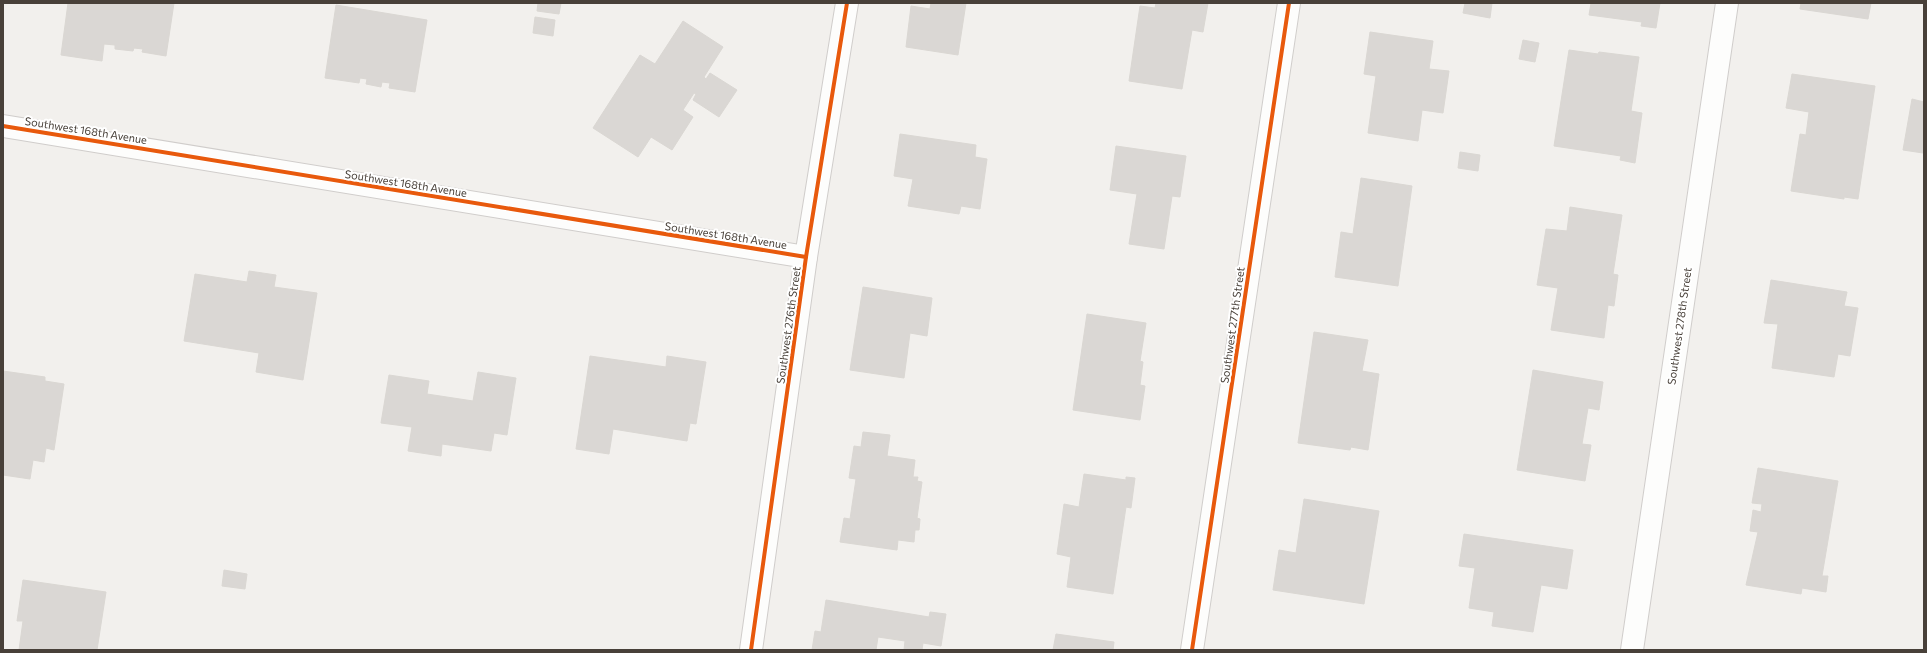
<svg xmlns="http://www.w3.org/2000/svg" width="1927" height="653" font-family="Commissioner,sans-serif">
	<rect width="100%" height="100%" fill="#f2f0ed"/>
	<!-- building -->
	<g fill="#dad7d4" stroke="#dad7d3">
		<polygon points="68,3 174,3 166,56 142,52 143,49 134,48 133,51 115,49 115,45 104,44 102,61 61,55"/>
		<polygon points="538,3 561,3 559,14 537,11"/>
		<polygon points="931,3 966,3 958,55 906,47 911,6 930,9"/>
		<polygon points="1156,3 1208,3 1203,32 1192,30 1182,89 1129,81 1140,6 1155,8"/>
		<polygon points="1465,3 1492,3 1490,18 1463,13"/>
		<polygon points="1591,3 1660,3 1656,28 1641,26 1642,22 1589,15"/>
		<polygon points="1801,3 1871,3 1868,19 1800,9"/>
		<polygon points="336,5 427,20 415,92 389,88 390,83 382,82 381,87 366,84 367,79 360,78 359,83 325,78"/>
		<polygon points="535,17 555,20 553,36 533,33"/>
		<polygon points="683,21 723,47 704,77 706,79 710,73 737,90 719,117 693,100 696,94 694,93 683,110 693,117 672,150 651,137 638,157 593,128 640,55 655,64"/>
		<polygon points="1370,32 1433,41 1429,69 1449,71 1443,113 1422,110 1418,141 1368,133 1376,76 1364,74"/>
		<polygon points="1523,40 1539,43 1535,62 1519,59"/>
		<polygon points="1569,50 1598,54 1599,52 1639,57 1631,111 1642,113 1635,163 1620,160 1621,156 1554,146"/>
		<polygon points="1792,74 1875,86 1858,199 1844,197 1844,199 1791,191 1800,134 1806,135 1809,112 1786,108"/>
		<polygon points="1912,99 1924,102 1923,153 1903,150"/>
		<polygon points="900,134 976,145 975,157 987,159 980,209 961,206 959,214 908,206 913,179 894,176"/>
		<polygon points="1116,146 1186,156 1180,197 1172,196 1164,249 1129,244 1137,194 1110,190"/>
		<polygon points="1460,152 1480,155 1478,171 1458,168"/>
		<polygon points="1361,178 1412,186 1398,286 1335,277 1341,232 1353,234"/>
		<polygon points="1570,207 1622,215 1613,274 1618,275 1614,306 1608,305 1604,338 1551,330 1558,288 1537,285 1546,229 1567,231"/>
		<polygon points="249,271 276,275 274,287 317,293 303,380 256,372 259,353 184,341 195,274 247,282"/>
		<polygon points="1771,280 1847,292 1844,306 1858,308 1850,356 1838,354 1834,377 1772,368 1778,324 1764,323"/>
		<polygon points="863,287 932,298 927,336 910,333 904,378 850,370"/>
		<polygon points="1087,314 1146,323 1140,361 1143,362 1140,385 1145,386 1140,420 1073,410"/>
		<polygon points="1314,332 1368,340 1362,371 1379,374 1368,450 1351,447 1350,450 1298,443"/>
		<polygon points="590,356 666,367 667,356 706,362 696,424 690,423 687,441 613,429 609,454 576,449"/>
		<polygon points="1533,370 1603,382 1599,410 1588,408 1582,444 1591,445 1585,481 1517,470"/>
		<polygon points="3,371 45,377 45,381 64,384 54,450 46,448 44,462 33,460 30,479 3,475"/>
		<polygon points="478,372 516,378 507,435 494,433 491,451 442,444 441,456 408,451 412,427 381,423 389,375 429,381 427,394 473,401"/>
		<polygon points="863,432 890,435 887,456 915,460 913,477 918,477 917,481 922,482 917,518 920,519 919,530 915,530 914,542 898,540 897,550 840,542 844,518 850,519 856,479 849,478 854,446 861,447"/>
		<polygon points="1758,468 1838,481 1822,576 1828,576 1826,592 1802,588 1801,594 1746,585 1758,532 1750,531 1753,510 1761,512 1762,504 1752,503"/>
		<polygon points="1084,474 1126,480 1126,477 1135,478 1131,508 1126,507 1113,594 1067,587 1071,557 1057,554 1064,504 1079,507"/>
		<polygon points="1304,499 1379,511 1364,604 1273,590 1279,550 1296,553"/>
		<polygon points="1464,534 1573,550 1567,589 1541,585 1533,632 1492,626 1494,612 1469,608 1475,568 1459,566"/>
		<polygon points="224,570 247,574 245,589 222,586"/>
		<polygon points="23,580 106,592 97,650 19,650 23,621 17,621"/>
		<polygon points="826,600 929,617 930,612 946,614 941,646 923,643 922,650 904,650 905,641 878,637 876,650 812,650 815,631 821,632"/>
		<polygon points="1056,634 1114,642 1113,650 1053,650"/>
	</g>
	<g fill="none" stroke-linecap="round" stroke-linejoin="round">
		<!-- minor casing -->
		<g stroke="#d0cdcb" stroke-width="24">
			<g id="minor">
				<polyline points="3,126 806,257"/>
				<polyline points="751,650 806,257 847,3"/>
				<polyline points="1192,650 1289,3"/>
				<polyline points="1632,650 1727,3"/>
			</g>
		</g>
		<!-- minor -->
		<use href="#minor" stroke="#fdfdfc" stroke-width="22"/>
		<!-- cycleway casing -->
		<g stroke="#fff" stroke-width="6">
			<g id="cycleway">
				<polyline points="3,126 806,257"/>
				<polyline points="751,650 806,257 847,3"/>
				<polyline points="1192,650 1289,3"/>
			</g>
		</g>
		<!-- cycleway -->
		<use href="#cycleway" stroke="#e8590c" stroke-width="4"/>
	</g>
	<g text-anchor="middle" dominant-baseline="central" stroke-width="4" stroke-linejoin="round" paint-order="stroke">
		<!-- street labels -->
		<g font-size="11" fill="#484039" stroke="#fff">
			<text transform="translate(86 130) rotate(9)">Southwest 168th Avenue</text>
			<text transform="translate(406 183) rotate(9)">Southwest 168th Avenue</text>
			<text transform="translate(726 235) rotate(9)">Southwest 168th Avenue</text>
			<text transform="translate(788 325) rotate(-82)">Southwest 276th Street</text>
			<text transform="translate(1232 325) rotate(-82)">Southwest 277th Street</text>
			<text transform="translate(1679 326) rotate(-82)">Southwest 278th Street</text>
		</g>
	</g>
	<!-- border -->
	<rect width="1927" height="653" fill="none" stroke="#484039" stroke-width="8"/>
</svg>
